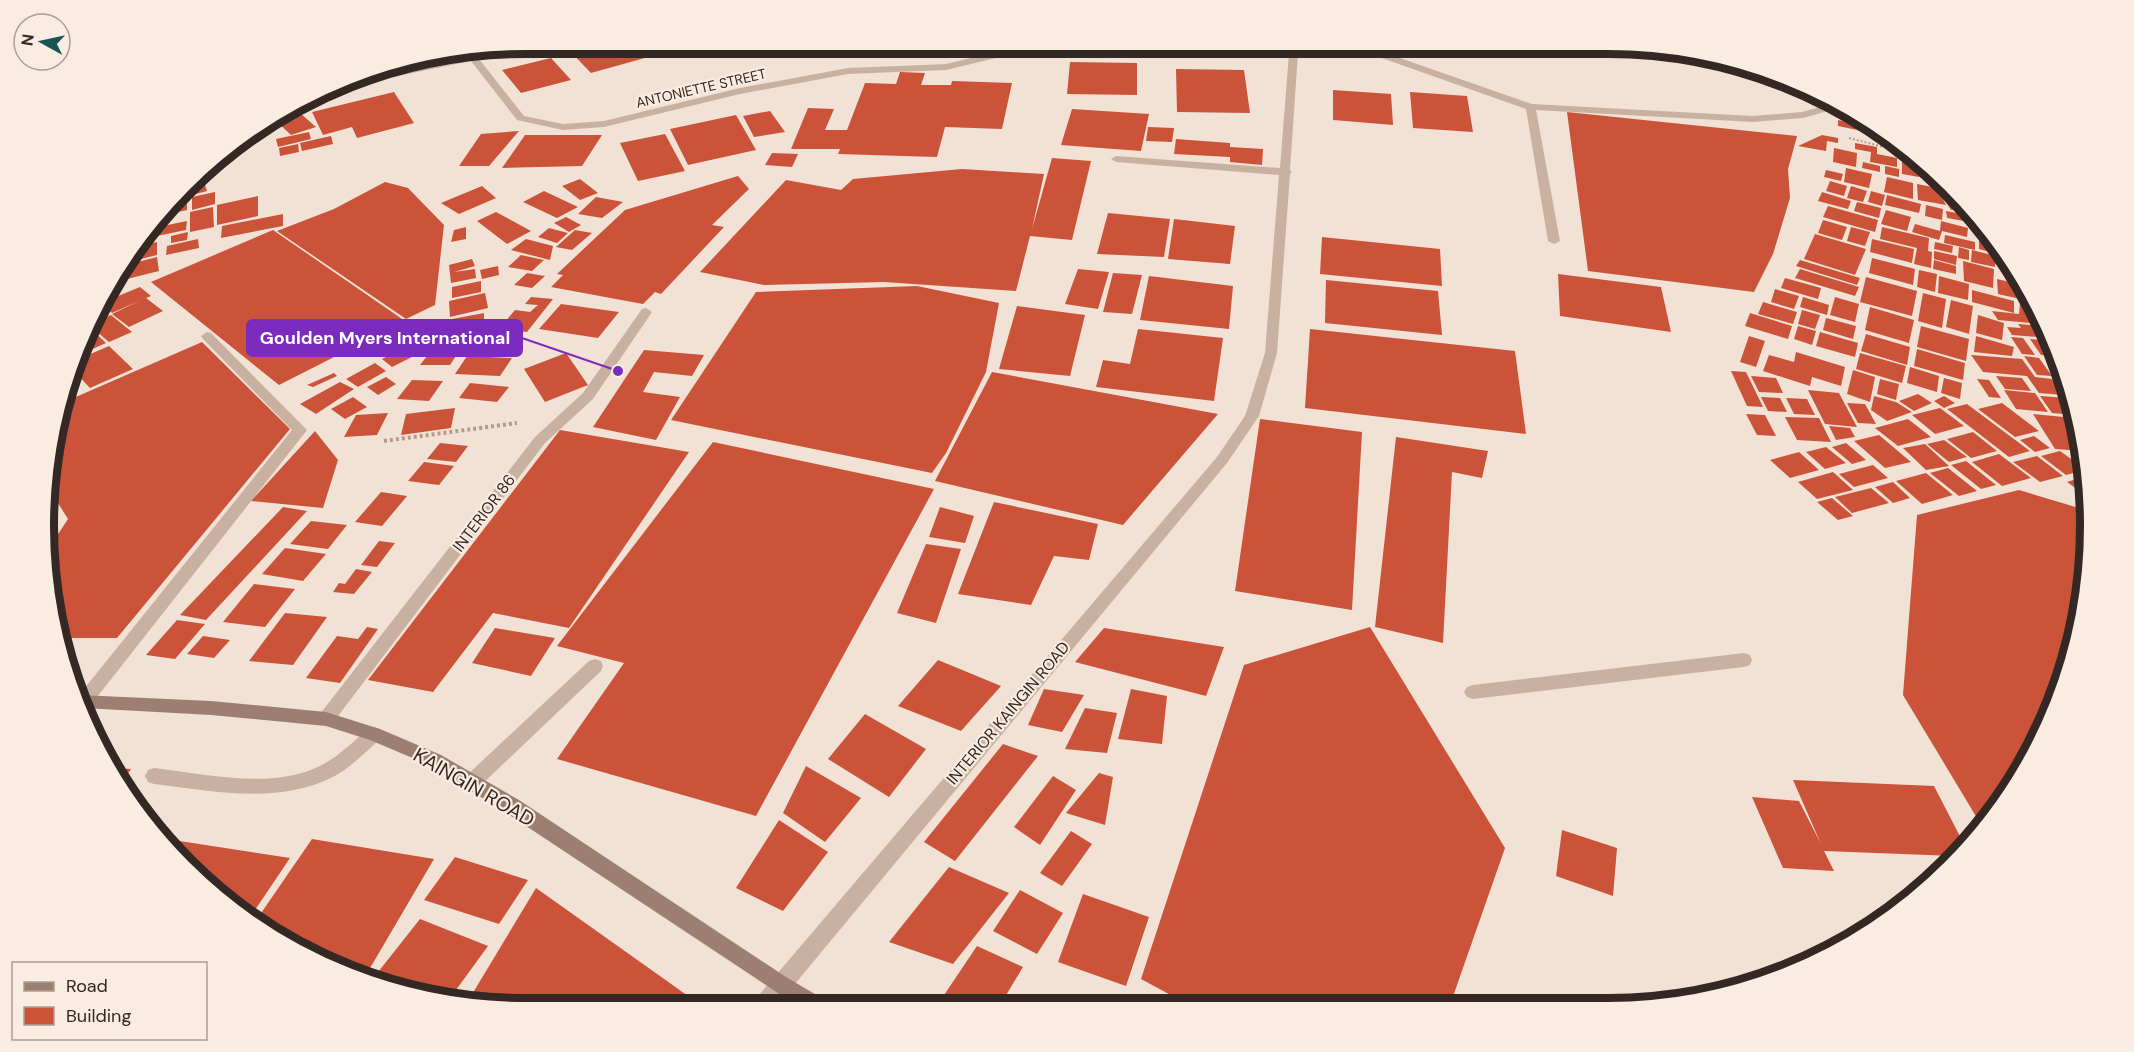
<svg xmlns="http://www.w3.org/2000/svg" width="2134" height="1052" font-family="'DM Sans',sans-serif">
	<rect width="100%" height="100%" fill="#f1e2d5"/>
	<!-- building -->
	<g fill="#cb5339">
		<polygon points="584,44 639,44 652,56 591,73 567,48"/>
		<polygon points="649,44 710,44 663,57"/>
		<polygon points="551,58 571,80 521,93 502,70"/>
		<polygon points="1070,62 1137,63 1137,95 1067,94"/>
		<polygon points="1176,69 1244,70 1250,113 1177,112"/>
		<polygon points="900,72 925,73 921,85 951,85 952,81 1012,83 1002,129 945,127 937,157 838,154 840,149 791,149 808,108 834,109 825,130 847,130 865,83 896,84"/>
		<polygon points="1333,90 1391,94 1393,125 1333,120"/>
		<polygon points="394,92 414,123 357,138 352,127 323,135 312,112"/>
		<polygon points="1410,92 1467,96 1473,132 1413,128"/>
		<polygon points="1072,109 1149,114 1141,151 1061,145"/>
		<polygon points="770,111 785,132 754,137 743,116"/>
		<polygon points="1567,112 1797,136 1788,169 1790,198 1773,254 1754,292 1588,271"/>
		<polygon points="300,113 316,127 291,135 276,121"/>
		<polygon points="1855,114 1859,116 1872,123 1863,125 1846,116"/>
		<polygon points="736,115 756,150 688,165 670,129"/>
		<polygon points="1838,120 1862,125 1862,131 1838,126"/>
		<polygon points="1148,127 1174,128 1172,142 1146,141"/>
		<polygon points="1877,129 1883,130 1893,139 1867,134"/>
		<polygon points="519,131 489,166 459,166 481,134"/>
		<polygon points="309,132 311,139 278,147 276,139"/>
		<polygon points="665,134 685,171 638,181 620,143"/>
		<polygon points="525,135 602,135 582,166 502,168"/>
		<polygon points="1822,135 1838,138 1838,143 1827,141 1826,151 1798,146"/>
		<polygon points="331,136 333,144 302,151 300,143"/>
		<polygon points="1176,139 1230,143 1230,147 1263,149 1262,165 1230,162 1230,157 1174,154"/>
		<polygon points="1855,143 1877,147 1877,154 1897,158 1897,167 1870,162 1871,152 1855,149"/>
		<polygon points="298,144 299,152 280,156 279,148"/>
		<polygon points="1834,148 1857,153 1856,167 1833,162"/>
		<polygon points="772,153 798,154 792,167 765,165"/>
		<polygon points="1052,158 1091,161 1072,240 1030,236 1016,291 884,282 764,285 700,272 786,180 841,190 853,179 962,169 1044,174 1032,229"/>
		<polygon points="1902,159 1918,162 1919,177 1902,174"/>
		<polygon points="1863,162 1880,166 1880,172 1862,168"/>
		<polygon points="1885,166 1899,169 1899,177 1885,174"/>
		<polygon points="1926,166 1937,175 1949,185 1926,180"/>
		<polygon points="1846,168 1872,174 1869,188 1844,182"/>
		<polygon points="1826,170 1843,174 1841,181 1824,177"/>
		<polygon points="202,176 207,191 181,198"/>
		<polygon points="738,176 749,189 712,225 724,227 661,294 655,292 643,304 551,287 563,275 557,274 625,210"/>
		<polygon points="1887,177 1913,183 1913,199 1884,192"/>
		<polygon points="580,179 598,193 580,200 562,186"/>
		<polygon points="1830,181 1847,186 1844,196 1826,191"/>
		<polygon points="385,182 408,188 444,225 435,305 406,319 277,231 334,209"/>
		<polygon points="1917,184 1937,188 1946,205 1918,200"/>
		<polygon points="1940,185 1951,186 1961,199 1943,196"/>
		<polygon points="482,186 496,198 459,214 441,203"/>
		<polygon points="1851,186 1867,191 1863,202 1847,198"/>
		<polygon points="544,191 578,207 557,218 523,202"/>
		<polygon points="1871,191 1885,195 1882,206 1868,202"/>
		<polygon points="215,192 215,204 192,210 192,197"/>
		<polygon points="1822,192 1851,201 1848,209 1818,201"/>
		<polygon points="1887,195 1921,204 1919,213 1885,205"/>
		<polygon points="258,196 258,216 217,225 217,205"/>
		<polygon points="596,197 623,202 602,218 578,214"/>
		<polygon points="1943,198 1961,200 1969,211 1951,210"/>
		<polygon points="187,200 187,210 165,215 177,202"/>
		<polygon points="1857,202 1881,208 1879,218 1854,211"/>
		<polygon points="1926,205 1943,209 1942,220 1925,216"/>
		<polygon points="1828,206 1878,220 1875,232 1823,217"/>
		<polygon points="213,207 214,227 190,232 190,212"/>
		<polygon points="1886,210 1911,217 1907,231 1881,224"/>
		<polygon points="1946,211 1968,215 1970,222 1947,218"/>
		<polygon points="496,212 531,231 507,244 477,221"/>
		<polygon points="1108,213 1170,219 1164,257 1097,254"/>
		<polygon points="283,214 283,226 221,238 222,226"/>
		<polygon points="566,217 581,225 569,232 554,223"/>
		<polygon points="1174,219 1235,226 1230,264 1168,259"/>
		<polygon points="1823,220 1847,227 1842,240 1818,233"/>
		<polygon points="187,221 186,230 157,236 158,227"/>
		<polygon points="1941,221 1968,228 1967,237 1942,231 1939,240 1912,232 1915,224 1940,231"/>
		<polygon points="466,227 466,239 451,242 454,230"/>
		<polygon points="1851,227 1870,232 1865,246 1847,241"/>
		<polygon points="1882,227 1929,238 1928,251 1932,252 1931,268 1914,264 1917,248 1880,239"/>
		<polygon points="549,228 568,233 557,243 538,237"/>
		<polygon points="273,230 405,321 279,385 151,282"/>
		<polygon points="575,230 592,233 572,250 556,247"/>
		<polygon points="188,232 187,240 171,243 171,236"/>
		<polygon points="1815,234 1866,249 1855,275 1804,259"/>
		<polygon points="1945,235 1975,242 1975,250 1944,243"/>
		<polygon points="1322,237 1440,249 1442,286 1320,274"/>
		<polygon points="1979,237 1994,241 1993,253 1979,249"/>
		<polygon points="198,239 199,248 166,255 167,246"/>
		<polygon points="526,239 553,246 550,260 511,250"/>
		<polygon points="1872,239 1914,249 1912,263 1870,252"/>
		<polygon points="157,242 157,255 125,263 125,258 135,247"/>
		<polygon points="1935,242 1953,246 1952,253 1934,249"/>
		<polygon points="1959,247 1969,250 1969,260 1958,258"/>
		<polygon points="1972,250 1996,256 1995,267 1971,262"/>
		<polygon points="1934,251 1957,256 1956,265 1934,259"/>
		<polygon points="521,255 544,260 532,271 508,267"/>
		<polygon points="157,257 159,271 127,279 126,265"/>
		<polygon points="1872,258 1915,269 1913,285 1869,273"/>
		<polygon points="472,259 475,266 454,272 475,269 476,278 451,283 449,265"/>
		<polygon points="2002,259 2011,261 2019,276 2001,272"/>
		<polygon points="1800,260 1860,278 1857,285 1796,266"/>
		<polygon points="1934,260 1956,266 1956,274 1933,269"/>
		<polygon points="1963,261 1994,269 1993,288 1964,281"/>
		<polygon points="498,266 499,275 482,279 480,270"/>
		<polygon points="1078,269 1109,272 1098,309 1065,304"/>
		<polygon points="1800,269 1859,287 1855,296 1795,278"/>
		<polygon points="1919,270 1937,274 1935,292 1917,287"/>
		<polygon points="527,273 545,276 532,288 514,285"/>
		<polygon points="1113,273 1142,275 1132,314 1103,312"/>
		<polygon points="1558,274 1661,287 1671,332 1560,316"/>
		<polygon points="1149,276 1233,286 1229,329 1140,320"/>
		<polygon points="1939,276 1969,284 1968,300 1938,293"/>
		<polygon points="1866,277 1917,291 1912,316 1860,302"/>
		<polygon points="1785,278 1821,288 1818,299 1781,288"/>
		<polygon points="1997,279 2018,284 2020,299 1998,294"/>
		<polygon points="1326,280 1438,291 1442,335 1325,323"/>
		<polygon points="481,281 481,292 452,298 452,287"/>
		<polygon points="917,286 999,303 986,372 946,453 932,473 671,420 756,292"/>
		<polygon points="140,287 151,296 146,298 163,311 129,327 112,314 141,300 112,313 101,303"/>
		<polygon points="1775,289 1799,296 1794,309 1771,302"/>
		<polygon points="1972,290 2014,301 2014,313 1972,302"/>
		<polygon points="485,293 488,308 450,317 449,301"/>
		<polygon points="1923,293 1946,299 1942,328 1918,321"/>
		<polygon points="531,297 553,299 527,332 499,329 515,310 530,312 538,305 525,304"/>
		<polygon points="1803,297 1829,305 1827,315 1800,307"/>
		<polygon points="1835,297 1859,304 1855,322 1830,315"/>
		<polygon points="1951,300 1973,306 1969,334 1946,327"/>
		<polygon points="1763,302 1797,312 1793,324 1758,314"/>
		<polygon points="2020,303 2034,304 2044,324 1998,320 1992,311 2019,314"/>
		<polygon points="561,304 619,312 598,338 539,329"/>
		<polygon points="1017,306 1085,315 1070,376 999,369"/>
		<polygon points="1870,307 1914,320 1909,343 1865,330"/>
		<polygon points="1802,310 1820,315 1815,329 1798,324"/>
		<polygon points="484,313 484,322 452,328 452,319"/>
		<polygon points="1750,313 1792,326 1788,339 1745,326"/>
		<polygon points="111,315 132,332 109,342 89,325"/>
		<polygon points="1978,315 2004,323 2002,340 1976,333"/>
		<polygon points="1826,318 1856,326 1853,339 1823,330"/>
		<polygon points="2018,324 2046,326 2052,338 2012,335 2007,327 2021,328"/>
		<polygon points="1798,326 1816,331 1812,345 1794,339"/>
		<polygon points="1921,326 1969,339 1966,361 1917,347"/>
		<polygon points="89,327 106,343 77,356 80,341"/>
		<polygon points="1138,329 1223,338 1214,401 1096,387 1103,360 1130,364"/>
		<polygon points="1310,329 1515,351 1526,434 1305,408"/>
		<polygon points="1820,332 1858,343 1855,357 1816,346"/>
		<polygon points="1866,334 1910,347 1907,365 1861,351"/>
		<polygon points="1749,336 1765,341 1756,367 1740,362"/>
		<polygon points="1976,336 2014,347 2012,356 1974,352"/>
		<polygon points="2011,337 2023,338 2035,355 2022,354"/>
		<polygon points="2030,339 2054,341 2058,356 2041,355"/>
		<polygon points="202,342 290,429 117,638 63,638 48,589 49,548 68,519 51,492 53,432 62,403"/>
		<polygon points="109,346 133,369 90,388 72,369 74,361"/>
		<polygon points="405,347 416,355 392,367 382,359"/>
		<polygon points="1917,349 1965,363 1963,380 1914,366"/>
		<polygon points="644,350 704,355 692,376 654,372 643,392 680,397 656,440 593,427"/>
		<polygon points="1796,352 1845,367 1841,386 1812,377 1810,386 1763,371 1769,355 1794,362"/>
		<polygon points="566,353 588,385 545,402 524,369"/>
		<polygon points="1860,353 1906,366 1902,383 1856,369"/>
		<polygon points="1971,355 2022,359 2035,377 2052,379 2063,395 2039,393 2027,376 1983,372"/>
		<polygon points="427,356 456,356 450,365 420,365"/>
		<polygon points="467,356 512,358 500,376 455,374"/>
		<polygon points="2024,356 2039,358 2052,376 2037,375"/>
		<polygon points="375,363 386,371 358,387 346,379"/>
		<polygon points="1910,367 1939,376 1937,392 1907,383"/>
		<polygon points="1853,370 1875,377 1870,402 1847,394"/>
		<polygon points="1731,371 1746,372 1763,407 1747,406"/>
		<polygon points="992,372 1218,414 1123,525 935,481"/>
		<polygon points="334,373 337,376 313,387 307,385"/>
		<polygon points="1751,376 1776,378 1783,393 1759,392"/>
		<polygon points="1996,376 2022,378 2031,391 2005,389"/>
		<polygon points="386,377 396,384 378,395 367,387"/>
		<polygon points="1944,378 1962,383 1960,399 1941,393"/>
		<polygon points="1880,379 1899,384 1896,400 1877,394"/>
		<polygon points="1977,379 1989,380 2001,398 1989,397"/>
		<polygon points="412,380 443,381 429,401 397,399"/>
		<polygon points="340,382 354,389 316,414 300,404"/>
		<polygon points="470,383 509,387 497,402 459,398"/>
		<polygon points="1808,390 1839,393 1857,427 1825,424"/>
		<polygon points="2004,390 2035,393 2048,412 2016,409"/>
		<polygon points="1918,394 1932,403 1914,411 1899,401"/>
		<polygon points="1874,396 1896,402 1912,412 1887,421 1871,410"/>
		<polygon points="1944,396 1955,403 1944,408 1934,401"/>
		<polygon points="2040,396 2068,398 2076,415 2052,413"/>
		<polygon points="353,397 367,407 345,419 331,409"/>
		<polygon points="1761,397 1780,398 1787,412 1768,411"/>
		<polygon points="1786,398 1807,399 1815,415 1794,414"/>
		<polygon points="1847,403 1865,404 1876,424 1858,423"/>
		<polygon points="2002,403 2039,431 2015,437 1978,409"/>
		<polygon points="1967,404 2030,451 2009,457 1947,409"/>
		<polygon points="455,408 451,428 401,435 406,414"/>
		<polygon points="1940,408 1964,426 1935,434 1912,415"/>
		<polygon points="388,413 377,435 344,437 356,415"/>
		<polygon points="1746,414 1765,415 1776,436 1757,435"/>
		<polygon points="2033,414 2074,418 2081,432 2083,451 2055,449"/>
		<polygon points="1785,417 1819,418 1831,442 1797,440"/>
		<polygon points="1260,419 1362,432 1352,610 1235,591"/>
		<polygon points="1908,419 1931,437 1898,446 1875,428"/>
		<polygon points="1829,426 1850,428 1855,437 1836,440"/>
		<polygon points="560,430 689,452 569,628 493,613 433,692 368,680"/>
		<polygon points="315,431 338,460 323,508 251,501"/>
		<polygon points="1973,432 1997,451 1971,458 1947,439"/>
		<polygon points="1879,435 1911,462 1885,468 1854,441"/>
		<polygon points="2034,436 2050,448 2035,452 2020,440"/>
		<polygon points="1396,437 1488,451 1482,478 1452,472 1443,643 1375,627"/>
		<polygon points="1944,440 1967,457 1949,462 1927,444"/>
		<polygon points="713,442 934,489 756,816 557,759 624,663 557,646"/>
		<polygon points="440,443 468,446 456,462 427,459"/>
		<polygon points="1846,443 1866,460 1852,464 1832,447"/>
		<polygon points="1925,444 1949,466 1926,470 1903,448"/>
		<polygon points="1826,447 1846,463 1825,469 1806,452"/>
		<polygon points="2060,451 2085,469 2085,470 2066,475 2041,456"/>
		<polygon points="1799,452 1819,470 1790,478 1770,460"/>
		<polygon points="1999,454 2031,478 2002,486 1972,462"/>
		<polygon points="2037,456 2063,476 2040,482 2013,462"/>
		<polygon points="1966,461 1996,485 1981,489 1951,465"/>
		<polygon points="424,462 454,466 439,485 408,481"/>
		<polygon points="1873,465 1888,478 1854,487 1839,474"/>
		<polygon points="1948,468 1977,491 1959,496 1930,473"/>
		<polygon points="1833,472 1853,490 1817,499 1798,482"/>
		<polygon points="1926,473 1953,495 1922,504 1896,481"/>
		<polygon points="2086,476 2088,497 2067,482"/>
		<polygon points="1893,482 1910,498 1893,503 1875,487"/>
		<polygon points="1871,488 1889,503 1852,513 1835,497"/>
		<polygon points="2019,490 2089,511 2090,526 2081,620 2054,711 1991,820 1983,828 1903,695 1917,515"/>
		<polygon points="381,492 407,496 382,526 355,522"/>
		<polygon points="1832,498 1853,516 1838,520 1817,502"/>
		<polygon points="994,502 1098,524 1089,560 1054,556 1031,605 958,594"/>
		<polygon points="283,507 307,511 206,620 180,615"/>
		<polygon points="940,507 974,516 965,543 929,537"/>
		<polygon points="311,521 347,525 328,549 290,544"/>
		<polygon points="379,541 395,543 377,567 361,565"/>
		<polygon points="926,544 961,549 936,623 897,613"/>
		<polygon points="285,548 326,554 303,581 262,574"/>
		<polygon points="356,569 372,572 354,594 333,592 339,583 345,584"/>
		<polygon points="254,584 295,589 265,627 223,622"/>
		<polygon points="285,613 327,617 293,665 249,661"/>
		<polygon points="177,620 205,624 175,659 146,655"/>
		<polygon points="367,627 378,629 340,683 306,678 337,636 358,639"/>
		<polygon points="1370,627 1505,848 1450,1005 1191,1006 1141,979 1244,665"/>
		<polygon points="495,628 555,638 531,676 472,663"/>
		<polygon points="1104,628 1224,647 1206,696 1075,662"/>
		<polygon points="203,636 230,640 214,658 187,654"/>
		<polygon points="938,660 1001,686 961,731 898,706"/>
		<polygon points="1044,689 1084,695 1062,732 1028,725"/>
		<polygon points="1131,689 1167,696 1162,744 1118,739"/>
		<polygon points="1085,708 1117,713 1107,753 1065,749"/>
		<polygon points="865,714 926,749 889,797 828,759"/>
		<polygon points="1003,744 1038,756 955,861 924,842"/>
		<polygon points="806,766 861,798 825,842 783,813"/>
		<polygon points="111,768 131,769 121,783"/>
		<polygon points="1099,773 1113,777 1105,825 1066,813"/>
		<polygon points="1053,776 1076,790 1040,845 1014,827"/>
		<polygon points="1793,780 1934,786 1965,846 1954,856 1824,851 1834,871 1783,868 1752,797 1799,801 1821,844"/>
		<polygon points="779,820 828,852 783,911 736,888"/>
		<polygon points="1562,830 1617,848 1613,896 1556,876"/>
		<polygon points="1071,831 1092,844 1062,886 1040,873"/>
		<polygon points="160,838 290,858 251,916 208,889"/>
		<polygon points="312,839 434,859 366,975 338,970 257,919"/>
		<polygon points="455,857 528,880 499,924 424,900"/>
		<polygon points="949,867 1009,893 953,964 889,942"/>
		<polygon points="536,888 705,1008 526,1008 468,1001"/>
		<polygon points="1020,890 1063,913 1037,954 993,931"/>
		<polygon points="1083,894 1149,917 1126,986 1058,962"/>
		<polygon points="420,919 488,946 448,1001 432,999 371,981"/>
		<polygon points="977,946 1023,967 999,1007 936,1007"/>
	</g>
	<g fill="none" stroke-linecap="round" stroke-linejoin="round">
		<!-- path-far1 -->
		<polyline stroke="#b59a8b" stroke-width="2" stroke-dasharray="2 2" stroke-linecap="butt" points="1849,138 1911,154"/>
		<!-- path -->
		<polyline stroke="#b59a8b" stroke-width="4" stroke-dasharray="3 3" stroke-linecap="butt" points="384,441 517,423"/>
		<!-- lane -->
		<g fill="#c9b1a1" fill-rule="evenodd">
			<polygon points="1263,46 1377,50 1532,104 1753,116 1802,112 1835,103 1842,107 1803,118 1753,122 1536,110 1560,241 1554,244 1548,241 1526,109 1376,56 1298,53 1290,170 1292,172 1290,174 1277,353 1259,416 1252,420 1245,416 1265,353 1279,175 1116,162 1111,159 1116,156 1280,168 1289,53 1260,51 1260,47"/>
			<polygon points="207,332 211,333 307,430 90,706 84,708 80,694 292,430 203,339 201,336"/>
			<polygon points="1744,653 1750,655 1752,660 1750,665 1744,667 1473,699 1467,697 1464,692 1467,687 1473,685"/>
			<polygon points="595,659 601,661 603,666 601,671 478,788 472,790 466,788 463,782 466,776 589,661"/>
			<path d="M374,727L380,729L383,734L380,739C366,752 350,768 333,777C277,805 213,791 154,784L148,782L145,776L148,770L154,768C206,774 271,790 320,766C338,757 353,742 368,729Z"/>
		</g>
		<!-- street -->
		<g fill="#c9b1a1" fill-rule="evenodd">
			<polygon points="525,44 540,44 479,59 524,116 563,124 604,121 740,88 848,68 946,64 1000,51 1054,46 1263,46 1268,49 1263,52 1054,52 1000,57 946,70 848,74 740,94 604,127 563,130 517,120 471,61 334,89 347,82"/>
			<polygon points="646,308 652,312 593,399 545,443 332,724 326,726 320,724 317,719 320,714 535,437 583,393 642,309"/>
			<polygon points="1252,412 1259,416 1227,463 775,1008 751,1008 754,1001 1217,457 1247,413"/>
		</g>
		<!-- secondary -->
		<polygon fill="#9d7f72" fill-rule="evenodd" points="80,695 211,701 326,712 380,729 441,755 519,800 786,977 825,1000 828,1007 799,1007 505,812 429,765 370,740 326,726 211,715 84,708"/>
	</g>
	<g text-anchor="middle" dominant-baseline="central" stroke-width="4.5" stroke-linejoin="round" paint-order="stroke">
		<!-- far-street labels -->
		<g font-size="14" fill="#332824" stroke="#f9ece1">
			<text transform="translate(701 88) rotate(-13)">ANTONIETTE STREET</text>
		</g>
		<!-- street labels -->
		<g font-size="16" fill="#332824" stroke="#f9ece1">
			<text transform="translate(484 513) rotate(-53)">INTERIOR 86</text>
			<text transform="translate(1008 713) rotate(-50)">INTERIOR KAINGIN ROAD</text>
		</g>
		<!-- near-street labels -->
		<g font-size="20" fill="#332824" stroke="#f9ece1">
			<text transform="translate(474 787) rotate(30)">KAINGIN ROAD</text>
		</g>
	</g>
	<!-- crop -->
	<path d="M0 0H2134V1052H0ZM526 54H1608A472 472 0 0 1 2080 526V526A472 472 0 0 1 1608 998H526A472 472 0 0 1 54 526V526A472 472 0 0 1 526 54Z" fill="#f9ece1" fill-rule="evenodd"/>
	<path fill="none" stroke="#332824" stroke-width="8" d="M526 54H1608A472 472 0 0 1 2080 526V526A472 472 0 0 1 1608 998H526A472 472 0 0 1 54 526V526A472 472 0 0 1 526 54Z"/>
	<!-- callouts -->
	<path fill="none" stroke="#7b2cbf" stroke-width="2" d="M618 371L522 338"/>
	<circle fill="#7b2cbf" stroke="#f9ece1" stroke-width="2" cx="618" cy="371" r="6"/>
	<rect fill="#7b2cbf" stroke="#7b2cbf" stroke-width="2" x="247" y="320" width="275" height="36" rx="6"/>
	<g font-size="18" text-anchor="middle" font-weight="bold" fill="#fff">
		<text x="385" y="344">Goulden Myers International</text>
	</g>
	<!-- legend -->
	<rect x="12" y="962" width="195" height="78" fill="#f9ece1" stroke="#aa9e95" stroke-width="1.5"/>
	<rect x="24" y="982" width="30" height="9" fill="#9d7f72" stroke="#aa9e95" stroke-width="1.5"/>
	<text x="66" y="992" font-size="18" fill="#332824">Road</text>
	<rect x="24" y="1007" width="30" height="18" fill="#cb5339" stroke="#aa9e95" stroke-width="1.5"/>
	<text x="66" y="1022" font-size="18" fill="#332824">Building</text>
	<!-- north arrow -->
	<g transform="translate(42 42) rotate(278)"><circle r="28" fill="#f9ece1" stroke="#aa9e95" stroke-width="1.5"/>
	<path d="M0-4.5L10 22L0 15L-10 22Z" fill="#195555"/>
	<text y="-9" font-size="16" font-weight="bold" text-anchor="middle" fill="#332824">N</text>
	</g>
</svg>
